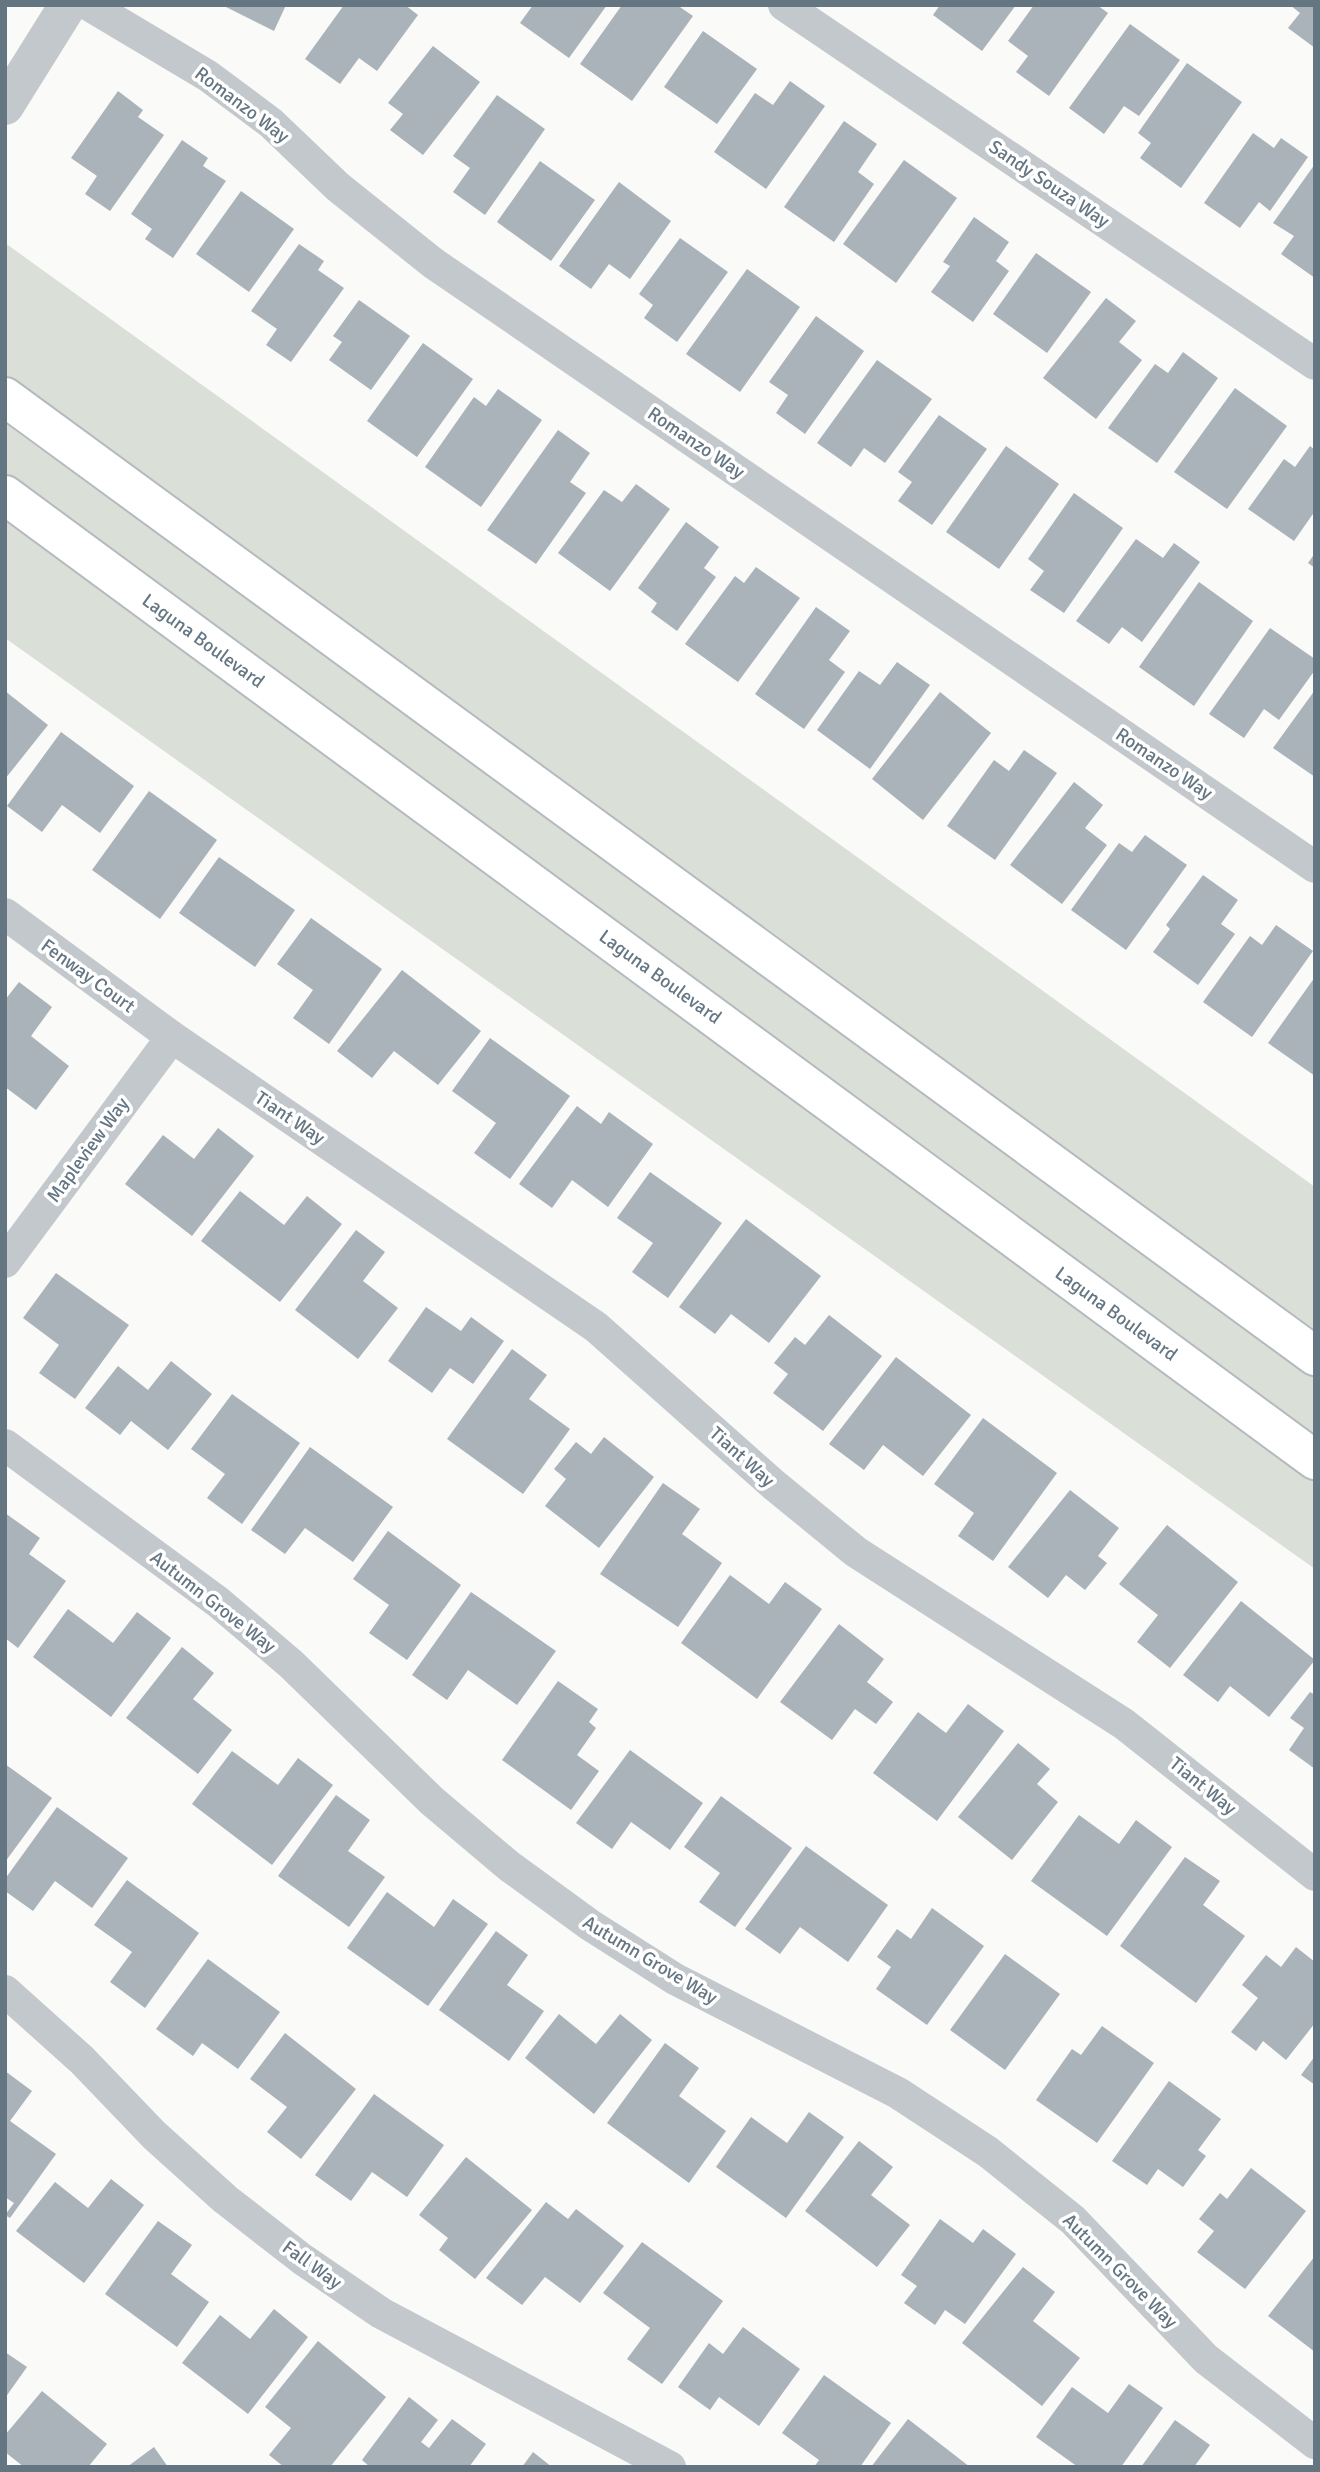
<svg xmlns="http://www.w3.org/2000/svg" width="1320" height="2472" font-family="Signika,sans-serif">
	<rect width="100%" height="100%" fill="#fafaf8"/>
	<!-- green -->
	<polygon fill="#dadfd7" points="5,243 1315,1187 1315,1569 5,638"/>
	<!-- building -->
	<g fill="#aab3b9">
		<polygon points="222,5 286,5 274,31"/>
		<polygon points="344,5 405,5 418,15 377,71 359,58 340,84 305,59"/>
		<polygon points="533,5 607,5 569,58 520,23"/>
		<polygon points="622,5 677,5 693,16 632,101 580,64"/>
		<polygon points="940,5 1016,5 982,51 933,15"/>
		<polygon points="1034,5 1097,5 1108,13 1049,96 1016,72 1028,56 1008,41"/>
		<polygon points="1290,5 1315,5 1315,48 1288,28 1300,13"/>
		<polygon points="1130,24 1180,60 1139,116 1124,106 1104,134 1069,108"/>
		<polygon points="703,31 757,69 717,124 664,87"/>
		<polygon points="433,46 480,82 423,155 390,130 403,114 388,103"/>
		<polygon points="1187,63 1242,102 1181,188 1140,158 1151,143 1138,133"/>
		<polygon points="790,81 825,106 766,189 714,152 755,93 773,105"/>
		<polygon points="118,91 143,110 138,117 164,135 110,211 85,194 97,176 71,158"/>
		<polygon points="497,95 545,129 485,215 453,192 470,168 453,156"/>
		<polygon points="844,121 877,144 858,172 874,184 834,242 784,207"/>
		<polygon points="1253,133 1274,148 1281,138 1308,157 1270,211 1259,202 1240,228 1204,203"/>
		<polygon points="182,140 208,158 203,166 226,181 173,258 145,239 152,229 131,214"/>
		<polygon points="904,160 957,198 896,283 843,244"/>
		<polygon points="540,161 595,200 551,261 497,222"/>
		<polygon points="1315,164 1315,278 1281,254 1294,236 1273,223"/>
		<polygon points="619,182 671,221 630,279 609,264 591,289 559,266"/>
		<polygon points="241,191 294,229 249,292 196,254"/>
		<polygon points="974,217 1009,242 996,261 1009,271 973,322 931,292 950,266 943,262"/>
		<polygon points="680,238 728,272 677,342 644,318 653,305 639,294"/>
		<polygon points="299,244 324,261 318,270 344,288 291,362 266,345 277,329 251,311"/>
		<polygon points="1036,253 1091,292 1047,353 993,314"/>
		<polygon points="747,269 800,307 740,392 686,354"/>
		<polygon points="1106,298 1136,321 1119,342 1142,360 1096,419 1043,378"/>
		<polygon points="359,300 410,336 371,390 329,360 342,342 333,336"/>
		<polygon points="816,316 864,351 805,434 776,413 788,395 769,382"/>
		<polygon points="423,343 473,379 417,457 367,421"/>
		<polygon points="1183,352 1218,378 1157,463 1108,428 1155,364 1168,373"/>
		<polygon points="877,360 932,399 885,463 864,448 851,467 817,443"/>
		<polygon points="1235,388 1287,426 1227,509 1174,472"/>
		<polygon points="498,389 542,420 481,507 425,467 474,397 486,406"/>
		<polygon points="939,415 987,449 932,525 898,501 912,482 898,472"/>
		<polygon points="558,430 590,453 570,482 586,493 536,564 487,530"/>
		<polygon points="1006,446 1059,484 999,569 946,532"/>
		<polygon points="1310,446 1315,450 1315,511 1294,541 1248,509 1284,459 1295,467"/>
		<polygon points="636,484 670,509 610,591 558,553 604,490 622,502"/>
		<polygon points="1074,493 1123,528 1064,613 1030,590 1044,571 1028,559"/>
		<polygon points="686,522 719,547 704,568 716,577 677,631 651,612 657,603 638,588"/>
		<polygon points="1136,539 1163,558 1174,543 1200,562 1142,642 1122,627 1109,644 1076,621"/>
		<polygon points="1315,553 1315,568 1308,563"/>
		<polygon points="756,567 800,598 738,682 685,644 735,576 744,583"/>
		<polygon points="1199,582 1253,621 1194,706 1139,667"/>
		<polygon points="816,607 850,631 829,660 845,672 804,729 755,694"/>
		<polygon points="1270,628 1315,659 1315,670 1279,720 1264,709 1244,738 1209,714"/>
		<polygon points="897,662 930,685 870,769 817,730 859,671 880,685"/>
		<polygon points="1315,690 1315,777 1273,748"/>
		<polygon points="5,691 48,725 5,779"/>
		<polygon points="940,692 991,733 923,820 872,779"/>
		<polygon points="61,732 134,786 100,833 62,805 42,832 7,806"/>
		<polygon points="1024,750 1057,773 995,860 947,826 994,760 1009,771"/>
		<polygon points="1074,782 1103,805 1085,828 1107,845 1062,904 1010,865"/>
		<polygon points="149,791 217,840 160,919 92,870"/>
		<polygon points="1145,835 1187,865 1126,950 1071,910 1119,843 1132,852"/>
		<polygon points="219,857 295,910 255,967 179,913"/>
		<polygon points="1203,875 1238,900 1221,924 1235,934 1198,985 1153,952 1170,929 1166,925"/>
		<polygon points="311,918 382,969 329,1044 293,1018 313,990 277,964"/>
		<polygon points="1276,925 1313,951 1252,1037 1203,1002 1250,936 1262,945"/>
		<polygon points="402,970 481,1031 438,1085 394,1051 372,1078 337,1051"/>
		<polygon points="1315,977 1315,1076 1268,1043"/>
		<polygon points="19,982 52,1007 31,1036 69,1066 36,1110 5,1087 5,1000"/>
		<polygon points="490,1038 570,1096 510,1179 474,1153 496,1123 452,1091"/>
		<polygon points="577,1106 601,1124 609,1112 653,1144 608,1207 572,1180 552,1208 519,1184"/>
		<polygon points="218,1128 254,1156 192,1236 125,1184 163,1135 194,1159"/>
		<polygon points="650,1172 722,1223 668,1298 632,1272 653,1243 617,1218"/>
		<polygon points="240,1191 284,1225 307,1196 342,1224 280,1302 201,1241"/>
		<polygon points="746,1219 821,1276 769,1343 731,1314 715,1334 679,1307"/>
		<polygon points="356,1230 385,1252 363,1281 398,1308 358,1359 295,1310"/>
		<polygon points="56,1273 129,1325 75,1399 39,1373 59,1345 23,1318"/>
		<polygon points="426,1307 461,1331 471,1317 504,1341 473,1384 450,1368 432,1393 388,1361"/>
		<polygon points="829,1315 882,1356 823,1431 773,1393 788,1374 774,1363 795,1337 805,1345"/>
		<polygon points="512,1349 547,1375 529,1399 570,1429 523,1494 447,1439"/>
		<polygon points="896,1357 971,1415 923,1476 883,1445 864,1470 829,1444"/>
		<polygon points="171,1361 212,1394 168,1450 131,1421 120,1435 85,1408 118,1366 148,1390"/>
		<polygon points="232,1394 300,1443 242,1524 207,1498 225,1474 191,1449"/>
		<polygon points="983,1418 1057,1473 993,1561 958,1536 974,1513 934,1484"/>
		<polygon points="604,1437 654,1477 599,1548 545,1506 566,1479 554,1469 576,1442 591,1454"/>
		<polygon points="310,1447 393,1507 353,1562 305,1528 285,1554 251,1530"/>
		<polygon points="663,1483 700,1509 682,1534 722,1563 678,1627 600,1574"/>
		<polygon points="1070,1490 1119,1528 1098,1556 1107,1563 1085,1590 1066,1575 1048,1598 1008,1567"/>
		<polygon points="5,1513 40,1538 29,1554 66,1581 18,1648 5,1638"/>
		<polygon points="1167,1525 1238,1582 1170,1668 1137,1642 1158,1615 1119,1584"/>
		<polygon points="388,1531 461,1585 407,1660 369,1633 389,1605 353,1579"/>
		<polygon points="730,1575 769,1604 785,1582 822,1609 757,1699 681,1643"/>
		<polygon points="471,1592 556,1651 517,1705 468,1670 447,1700 412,1675"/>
		<polygon points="1241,1601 1315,1660 1269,1717 1230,1686 1218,1702 1183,1675"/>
		<polygon points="68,1609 113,1643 137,1612 171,1638 111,1717 33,1657"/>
		<polygon points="839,1624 884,1659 867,1682 893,1702 876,1724 855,1709 832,1740 780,1702"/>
		<polygon points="182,1647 214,1673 193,1699 232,1730 198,1774 126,1718"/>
		<polygon points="558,1681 598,1709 589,1722 596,1728 577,1755 599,1771 571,1810 502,1760"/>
		<polygon points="1310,1692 1315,1695 1315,1769 1289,1750 1304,1728 1290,1718"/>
		<polygon points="968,1704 1004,1731 937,1821 873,1773 918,1712 946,1733"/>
		<polygon points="1018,1743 1050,1769 1037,1784 1058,1802 1012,1860 958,1817"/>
		<polygon points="630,1750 703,1803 670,1850 631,1822 612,1849 576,1823"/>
		<polygon points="232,1751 278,1785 298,1758 333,1785 272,1865 192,1804"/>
		<polygon points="5,1764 52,1798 5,1862"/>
		<polygon points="336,1795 370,1820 348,1851 385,1877 349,1927 278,1876"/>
		<polygon points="721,1796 792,1848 735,1927 699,1902 720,1873 684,1847"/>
		<polygon points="57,1807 128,1858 92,1908 55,1881 33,1911 5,1891 5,1879"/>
		<polygon points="1079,1815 1119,1844 1136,1820 1172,1847 1107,1936 1031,1881"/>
		<polygon points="806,1846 888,1905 848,1962 800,1927 780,1954 745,1929"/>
		<polygon points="1185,1857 1220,1881 1203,1905 1245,1936 1196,2003 1120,1946"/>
		<polygon points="127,1880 199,1933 145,2008 110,1982 132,1952 94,1925"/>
		<polygon points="387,1892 434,1927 453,1899 488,1924 428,2006 347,1948"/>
		<polygon points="932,1908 984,1946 927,2025 876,1989 891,1967 877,1957 897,1929 911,1939"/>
		<polygon points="496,1931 528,1955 507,1985 544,2011 509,2061 439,2010"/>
		<polygon points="1296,1947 1315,1962 1315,2023 1286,2060 1263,2041 1256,2051 1231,2032 1258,1998 1242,1985 1266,1955 1281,1967"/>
		<polygon points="1005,1954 1060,1994 1005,2070 950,2030"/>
		<polygon points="208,1959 280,2012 238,2069 202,2043 193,2056 156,2029"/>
		<polygon points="559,2014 596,2044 620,2014 652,2040 594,2114 525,2058"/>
		<polygon points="1102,2026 1154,2063 1097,2143 1036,2100 1072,2049 1081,2055"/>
		<polygon points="285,2033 356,2089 301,2159 267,2132 287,2107 250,2079"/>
		<polygon points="665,2043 699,2068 679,2096 726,2131 689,2183 607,2123"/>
		<polygon points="1315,2056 1315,2085 1301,2075"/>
		<polygon points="5,2071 32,2091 10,2121 56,2154 10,2218 5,2215 14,2203 5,2197"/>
		<polygon points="1169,2081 1221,2119 1198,2150 1206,2156 1183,2187 1158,2169 1147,2185 1112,2161"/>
		<polygon points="374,2094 444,2145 407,2197 372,2172 351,2201 315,2175"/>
		<polygon points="809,2112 844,2137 786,2218 716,2167 751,2117 787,2143"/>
		<polygon points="859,2141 893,2167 871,2195 910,2225 877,2267 805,2211"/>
		<polygon points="466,2157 532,2210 475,2279 439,2250 448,2238 419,2215"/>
		<polygon points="1251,2168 1306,2211 1245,2289 1197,2252 1214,2231 1199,2219 1220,2193 1227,2199"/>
		<polygon points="111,2179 144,2205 84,2283 16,2231 55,2182 88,2208"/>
		<polygon points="546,2202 568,2219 576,2209 624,2246 580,2303 545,2277 522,2305 486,2278"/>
		<polygon points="940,2219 973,2243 983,2229 1016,2254 965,2324 945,2310 935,2325 904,2303 917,2286 901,2275"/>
		<polygon points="158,2221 192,2245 171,2274 209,2302 177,2347 105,2294"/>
		<polygon points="642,2242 723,2301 662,2384 627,2359 650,2328 603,2293"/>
		<polygon points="1315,2256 1315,2352 1268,2316"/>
		<polygon points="1023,2267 1055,2292 1033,2321 1080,2358 1042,2406 962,2343"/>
		<polygon points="274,2309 308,2337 248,2414 182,2363 220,2315 250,2339"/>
		<polygon points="743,2327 800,2369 759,2426 719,2397 710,2410 678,2387 709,2343 723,2354"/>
		<polygon points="318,2341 386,2397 330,2467 284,2467 269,2455 291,2428 265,2407"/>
		<polygon points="5,2352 27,2367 5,2398"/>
		<polygon points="824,2375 891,2423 860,2467 814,2467 819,2460 782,2433"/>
		<polygon points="1129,2384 1163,2408 1121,2467 1078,2467 1036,2437 1072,2387 1108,2413"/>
		<polygon points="42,2391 107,2444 88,2467 24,2467 5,2452 5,2435"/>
		<polygon points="409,2397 438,2420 421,2442 429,2448 452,2419 486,2444 469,2467 370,2467 362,2460"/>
		<polygon points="908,2419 970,2467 871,2467"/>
		<polygon points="1175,2420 1210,2445 1194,2467 1141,2467"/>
		<polygon points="154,2447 168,2467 127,2467"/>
		<polygon points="533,2452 552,2467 522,2467"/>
	</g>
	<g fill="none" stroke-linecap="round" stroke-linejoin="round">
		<!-- primary casing -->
		<g stroke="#b5babe" stroke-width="42">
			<g id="primary">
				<polyline points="5,397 1315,1356"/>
				<polyline points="5,495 1315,1460"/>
			</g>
		</g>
		<!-- minor -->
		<g stroke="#c3c8cc" stroke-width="32">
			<polyline points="89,5 208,76 271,123 338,187 433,263 1315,867"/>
			<polyline points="784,5 1315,364"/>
			<polyline points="5,914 172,1037 596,1327 774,1485 856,1552 1124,1724 1315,1875"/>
			<polyline points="5,1262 172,1037"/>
			<polyline points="5,1445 218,1602 291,1664 432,1801 509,1866 590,1925 675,1979 898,2093 988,2152 1073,2220 1206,2359 1315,2443"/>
			<polyline points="5,1991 82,2060 154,2135 225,2199 302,2259 381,2313 670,2467"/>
		</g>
		<!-- tertiary -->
		<polyline stroke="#c3c8cc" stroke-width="38" points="5,106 68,5"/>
		<!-- primary -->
		<use href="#primary" stroke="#fff" stroke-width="38"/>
	</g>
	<g text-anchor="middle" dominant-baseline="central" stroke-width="7" stroke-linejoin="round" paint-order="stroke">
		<!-- street labels -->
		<g font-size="19" fill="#657683" stroke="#fff">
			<text transform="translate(242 105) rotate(37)">Romanzo Way</text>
			<text transform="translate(1049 184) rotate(34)">Sandy Souza Way</text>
			<text transform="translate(696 443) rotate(34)">Romanzo Way</text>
			<text transform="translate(203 641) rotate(36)">Laguna Boulevard</text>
			<text transform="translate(1164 764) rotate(34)">Romanzo Way</text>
			<text transform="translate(88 976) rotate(36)">Fenway Court</text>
			<text transform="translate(660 977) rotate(36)">Laguna Boulevard</text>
			<text transform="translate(290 1118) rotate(34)">Tiant Way</text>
			<text transform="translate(88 1150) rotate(-54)">Mapleview Way</text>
			<text transform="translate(1116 1314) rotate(36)">Laguna Boulevard</text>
			<text transform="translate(742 1457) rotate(42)">Tiant Way</text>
			<text transform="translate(213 1602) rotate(38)">Autumn Grove Way</text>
			<text transform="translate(1203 1786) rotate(39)">Tiant Way</text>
			<text transform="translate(650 1960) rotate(31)">Autumn Grove Way</text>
			<text transform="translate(312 2265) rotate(36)">Fall Way</text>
			<text transform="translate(1120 2271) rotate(45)">Autumn Grove Way</text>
		</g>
	</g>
	<!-- border -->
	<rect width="1320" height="2472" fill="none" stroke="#657683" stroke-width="14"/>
</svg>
